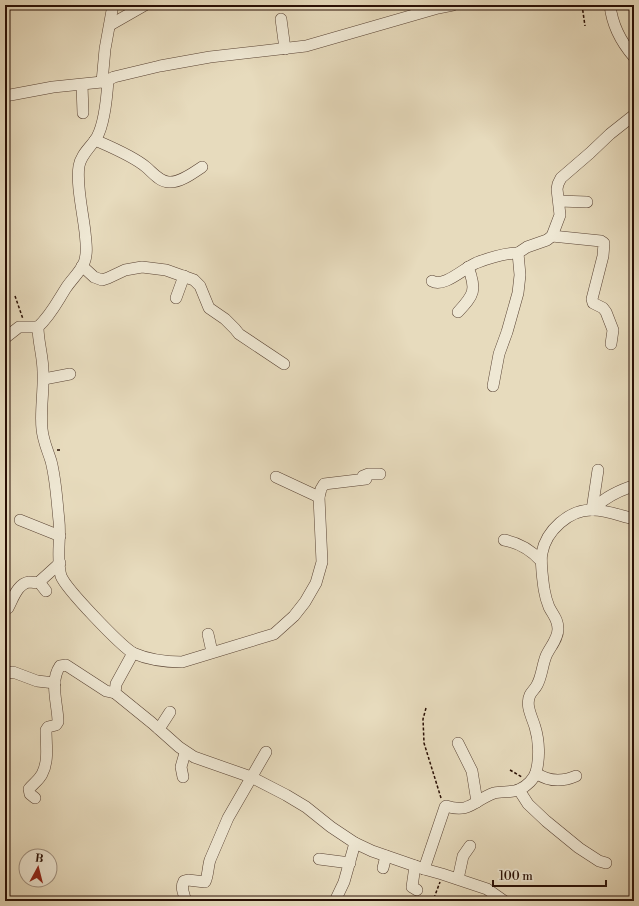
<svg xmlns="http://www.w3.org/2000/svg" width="639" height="906" font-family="'Libre Bodoni',serif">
	<rect width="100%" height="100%" fill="#e7dbbd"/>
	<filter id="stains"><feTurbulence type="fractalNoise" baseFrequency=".005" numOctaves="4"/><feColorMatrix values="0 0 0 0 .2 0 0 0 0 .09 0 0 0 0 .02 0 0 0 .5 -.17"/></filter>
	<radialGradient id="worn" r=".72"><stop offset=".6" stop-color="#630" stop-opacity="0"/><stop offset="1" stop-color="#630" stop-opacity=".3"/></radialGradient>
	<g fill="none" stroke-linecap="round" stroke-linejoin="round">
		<!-- minor casing -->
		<g stroke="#584233" stroke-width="12">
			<g id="minor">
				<path d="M610,5C612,24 621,42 634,57"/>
				<polyline points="281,19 285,49"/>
				<polyline points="110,25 145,5"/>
				<path d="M108,80C107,96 104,124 97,137C91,147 81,154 79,166C76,184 83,213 85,232C86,243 88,253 84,263C80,272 72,279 66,288C57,302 51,315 38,327C38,342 43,356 43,372C44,390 40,412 42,429C43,441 48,451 51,461C56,480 57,502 59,521C61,539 56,559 61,576C66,589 120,645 133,653L116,684L115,693L152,723L179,747L194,757L251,777L286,795L306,807L331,827L355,843L372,851L424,869L442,874L487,889L504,901"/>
				<polyline points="102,82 105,49 113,5"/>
				<polyline points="82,85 83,113"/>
				<polyline points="5,96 53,87 102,82 108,80 114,77 160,66 210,57 306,46 438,8 453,5"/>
				<path d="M95,140C111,147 133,156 146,167C153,173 160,182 169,182C180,183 193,173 202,167"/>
				<polyline points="559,201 587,202"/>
				<polyline points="552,236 601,241 604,243 603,256 592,299 593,303 603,308 606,312 613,330 611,344"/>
				<polyline points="82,266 94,277 102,280 108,278 125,270 142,267 166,270 194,280 200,286 209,308 225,319 235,329 239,334 284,364"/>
				<path d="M432,281C444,288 464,268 476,263C489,258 505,253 518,253"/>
				<polyline points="176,298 184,276"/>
				<path d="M458,312C474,295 477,290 468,267"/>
				<polyline points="5,338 19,327 38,327"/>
				<polyline points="44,379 70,374"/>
				<polyline points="493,386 499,354 507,332 518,293 520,275 518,253 527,247 547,240 552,236 560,215 557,189 558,184 561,178 590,153 610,134 634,115"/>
				<polyline points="276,477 319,497"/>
				<polyline points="592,510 598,470"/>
				<path d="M593,510C603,498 616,492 630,487"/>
				<polyline points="20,520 60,536"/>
				<path d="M504,540C520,543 531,550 541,561"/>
				<polyline points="39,582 46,591"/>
				<path d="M8,608C13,599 17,584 29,582C32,582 35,583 39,582L60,563"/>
				<polyline points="208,634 212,652"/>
				<path d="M133,653C149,660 165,662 182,662L274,634L294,616L305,602L316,583L322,562L319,497L321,489L324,484L366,479L363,476L368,474H380"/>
				<polyline points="5,675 8,673 13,672 37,681 55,683"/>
				<polyline points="159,729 170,712"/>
				<polyline points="458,743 472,771 477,802"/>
				<path d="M536,773C549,782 562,782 576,776"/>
				<polyline points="183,777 181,767 185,753"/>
				<polyline points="519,790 528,804 546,821 579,848 599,861 606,863"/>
				<path d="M35,798L30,794L29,789C33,784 39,780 42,774C49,761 46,745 46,730L48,727L56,725L58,722C58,705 49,682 60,666L66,665L106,691L115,693"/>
				<polyline points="319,859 350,863"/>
				<polyline points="415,866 412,887 417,890"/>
				<polyline points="383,868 386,856"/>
				<path d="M424,869L445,807L446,806C470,814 474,800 494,793C502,791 513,793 520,789C527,786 534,779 536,772C540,758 539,740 535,727C532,717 525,705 530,695C532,691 535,689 537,685C542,676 542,666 546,656C550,647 558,639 558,629C558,619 553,615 549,607C547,602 545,595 544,589C543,581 540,561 542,553C546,531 569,509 593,510C606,510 621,516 634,519"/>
				<polyline points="458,879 463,856 470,846"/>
				<path d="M186,901C184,894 180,888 184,881L188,880L205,882C208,877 208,866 210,860L228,818L266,752"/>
				<polyline points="335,901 344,882 355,843"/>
			</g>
		</g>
		<!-- path -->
		<g stroke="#290f05" stroke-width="1.5" stroke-dasharray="3 2" stroke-linecap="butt">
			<polyline points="582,5 585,26"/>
			<polyline points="15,296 23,319"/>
			<polyline points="57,450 62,450"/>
			<polyline points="426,708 423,719 424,743 441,798"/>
			<polyline points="510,770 522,777"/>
			<polyline points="434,898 440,882"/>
		</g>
		<!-- minor -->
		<use href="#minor" stroke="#efe8d4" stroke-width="11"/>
	</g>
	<!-- margin -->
	<rect width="639" height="906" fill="none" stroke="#e7dbbd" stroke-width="20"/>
	<rect x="6" y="6" width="627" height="894" fill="none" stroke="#290f05" stroke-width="2"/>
	<rect x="10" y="10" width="619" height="886" fill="none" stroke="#290f05"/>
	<!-- north arrow -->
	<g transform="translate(38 868) rotate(7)"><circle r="19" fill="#efe8d4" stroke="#a09181"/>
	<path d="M0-3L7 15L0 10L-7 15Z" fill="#8f2418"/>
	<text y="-6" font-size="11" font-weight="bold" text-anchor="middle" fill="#290f05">B</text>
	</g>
	<!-- scale -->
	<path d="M493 880v6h113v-6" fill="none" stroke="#290f05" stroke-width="2"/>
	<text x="499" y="880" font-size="12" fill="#290f05" stroke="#efe8d4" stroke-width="3" paint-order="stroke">100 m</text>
	<rect width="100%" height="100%" filter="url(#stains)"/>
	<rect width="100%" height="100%" fill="url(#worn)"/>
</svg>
